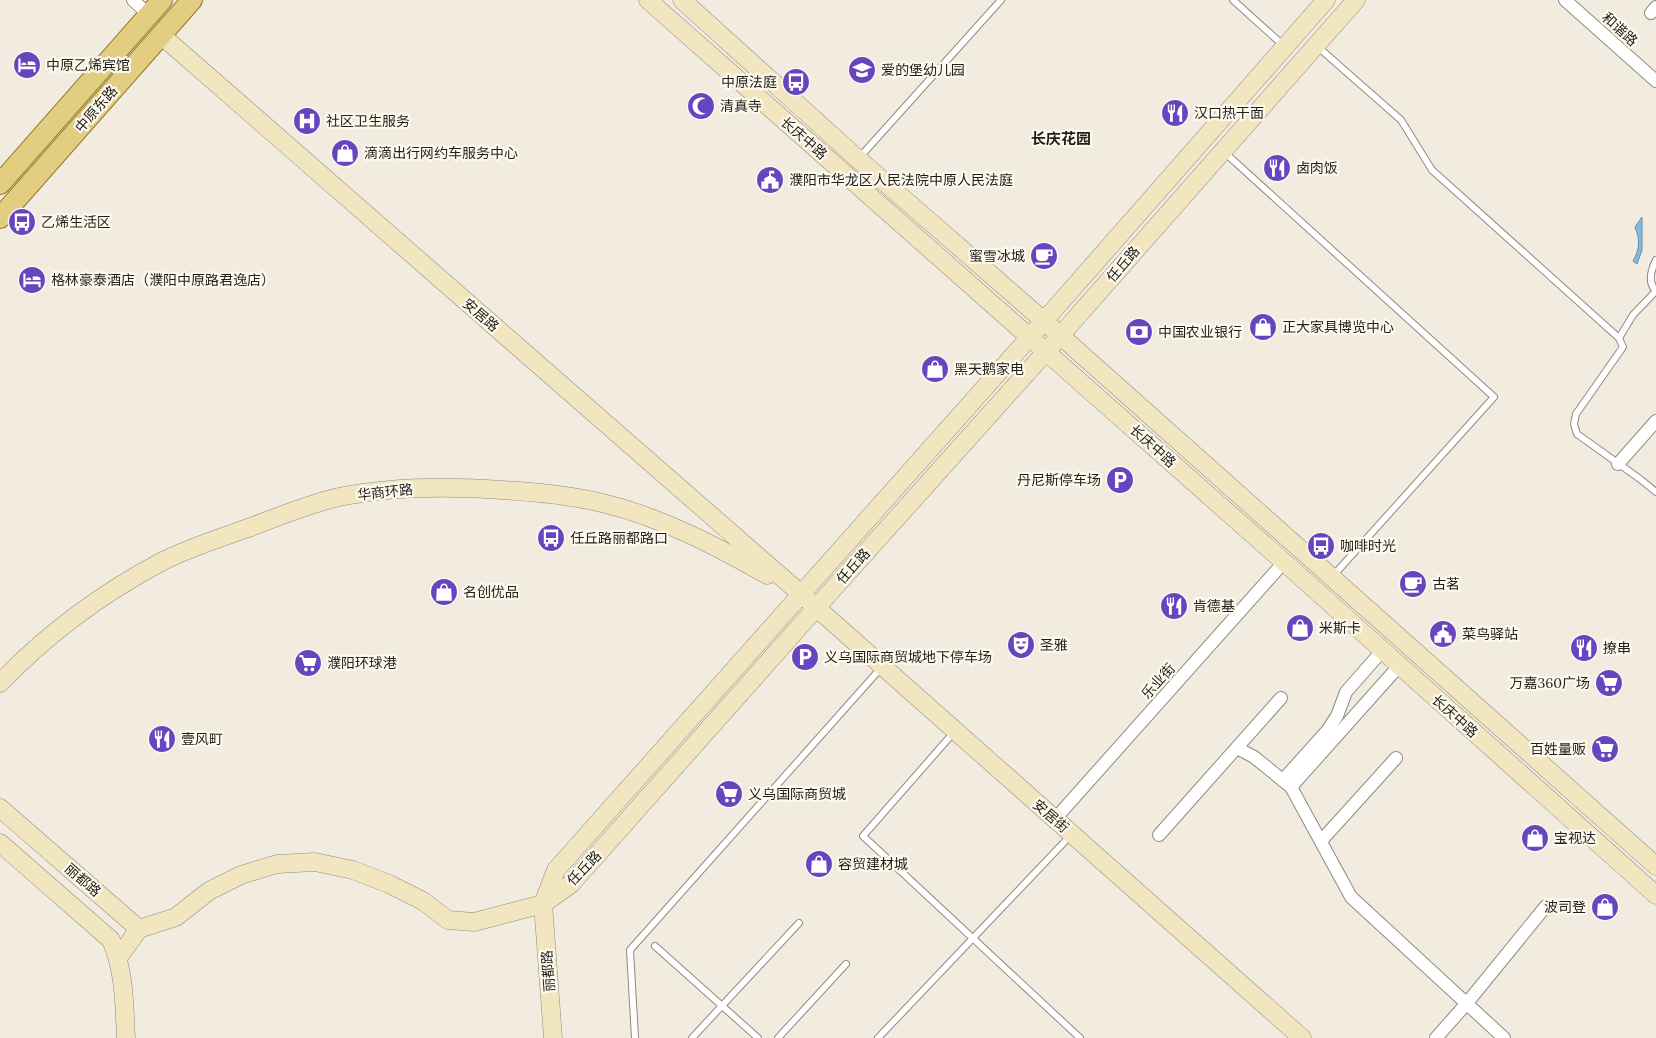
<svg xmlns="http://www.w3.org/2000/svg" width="1656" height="1038" font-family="Lora,'Noto Sans SC',serif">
	<rect width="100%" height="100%" fill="#f1ebe0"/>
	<!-- water -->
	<path fill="#80bce3" stroke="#648da7" d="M1642,217V250L1637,264L1633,261C1640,249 1640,239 1635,227Z"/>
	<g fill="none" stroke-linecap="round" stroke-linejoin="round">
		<!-- lane casing -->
		<g stroke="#908b80" stroke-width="8">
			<g id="lane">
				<polyline points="1233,0 1284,46"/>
				<polyline points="1318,47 1401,120 1432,170 1619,338 1623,347 1576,414 1574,424 1577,434 1640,479 1656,492"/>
				<polyline points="1223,151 1494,397 1332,577"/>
				<polyline points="859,158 1001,0"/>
				<path d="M1656,260C1651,270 1647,282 1656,291"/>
				<polyline points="1619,338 1633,315 1656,291"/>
				<polyline points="955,731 863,836 1080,1038"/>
				<polyline points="655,946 758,1038"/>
				<polyline points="635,1038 630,950 881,668"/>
				<polyline points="692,1038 799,923"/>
				<polyline points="778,1038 846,964"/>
				<polyline points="878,1038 1071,835"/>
			</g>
		</g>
		<!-- street casing -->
		<g stroke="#908b80" stroke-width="14">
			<g id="street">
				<polyline points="133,0 149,15"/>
				<polyline points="1565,0 1656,81"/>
				<polyline points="1651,13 1656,7"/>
				<polyline points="1618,464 1656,421"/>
				<polyline points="1237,748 1254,757 1291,787 1351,897 1504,1038"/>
				<polyline points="1283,780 1327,731 1337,716 1346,692 1382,651"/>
				<polyline points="1291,787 1399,666"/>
				<polyline points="1055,819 1284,562"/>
				<polyline points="1159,835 1281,698"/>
				<polyline points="1321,841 1396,758"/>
				<polyline points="1436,1038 1467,1003 1546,906"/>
			</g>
		</g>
		<!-- secondary casing -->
		<g stroke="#908b80" stroke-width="19">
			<g id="secondary">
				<polyline points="648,0 1284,562 1656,895"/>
				<polyline points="682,0 858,159 1044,321 1656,866"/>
				<polyline points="161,35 801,594 1302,1038"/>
				<path d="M0,683C46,635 103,593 161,562C190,547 220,538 251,527C279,516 309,504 339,497C392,486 448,486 502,490C537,492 572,495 606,504C663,518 716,546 767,575"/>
				<polyline points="0,808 139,929 118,958"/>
				<path d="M0,843L111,940C125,973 124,1003 126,1038"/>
				<polyline points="139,929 176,917 209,891 241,875 277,864 315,862 353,870 389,884 423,901 448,920 474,922 543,904 571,884 816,608 1060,336 1356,0"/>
				<polyline points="553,1038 543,904 556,870 1044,321 1326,0"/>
			</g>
		</g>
		<!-- primary casing -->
		<g stroke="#937b26" stroke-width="22">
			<g id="primary">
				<polyline points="0,184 162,0"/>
				<polyline points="0,218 192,0"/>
			</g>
		</g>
		<!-- lane -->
		<use href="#lane" stroke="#fff" stroke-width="6"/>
		<!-- street -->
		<use href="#street" stroke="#fff" stroke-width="12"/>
		<!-- secondary -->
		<use href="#secondary" stroke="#f1e6c0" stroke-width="18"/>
		<!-- primary -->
		<use href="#primary" stroke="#e3cd80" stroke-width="20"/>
	</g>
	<!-- icons -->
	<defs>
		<g id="hotel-disc" transform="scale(1.4375)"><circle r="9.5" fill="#6645be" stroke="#fef9ed"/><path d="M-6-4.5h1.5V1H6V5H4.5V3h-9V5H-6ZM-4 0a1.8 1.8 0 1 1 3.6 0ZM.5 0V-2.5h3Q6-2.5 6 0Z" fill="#fff"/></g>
		<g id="school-disc" transform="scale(1.4375)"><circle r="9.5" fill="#6645be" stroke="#fef9ed"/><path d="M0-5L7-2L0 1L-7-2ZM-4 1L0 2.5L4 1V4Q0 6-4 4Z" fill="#fff"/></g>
		<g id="bus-disc" transform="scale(1.4375)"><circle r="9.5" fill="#6645be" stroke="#fef9ed"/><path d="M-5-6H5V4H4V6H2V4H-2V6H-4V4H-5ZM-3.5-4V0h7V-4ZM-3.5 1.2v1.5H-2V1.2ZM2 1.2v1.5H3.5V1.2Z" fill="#fff"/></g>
		<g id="mosque-disc" transform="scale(1.4375)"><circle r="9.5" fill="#6645be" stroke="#fef9ed"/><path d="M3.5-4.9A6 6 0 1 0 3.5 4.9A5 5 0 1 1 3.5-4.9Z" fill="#fff"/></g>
		<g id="restaurant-disc" transform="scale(1.4375)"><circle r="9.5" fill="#6645be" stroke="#fef9ed"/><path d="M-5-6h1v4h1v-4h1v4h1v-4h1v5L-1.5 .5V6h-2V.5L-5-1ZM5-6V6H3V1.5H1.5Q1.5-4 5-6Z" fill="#fff"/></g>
		<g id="hospital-disc" transform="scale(1.4375)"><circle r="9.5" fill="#6645be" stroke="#fef9ed"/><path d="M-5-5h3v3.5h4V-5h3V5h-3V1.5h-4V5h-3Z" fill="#fff"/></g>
		<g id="shop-disc" transform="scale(1.4375)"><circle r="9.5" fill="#6645be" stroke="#fef9ed"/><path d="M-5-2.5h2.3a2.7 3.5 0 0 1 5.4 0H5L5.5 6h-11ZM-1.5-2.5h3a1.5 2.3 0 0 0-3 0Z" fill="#fff"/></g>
		<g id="civic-disc" transform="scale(1.4375)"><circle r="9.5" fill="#6645be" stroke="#fef9ed"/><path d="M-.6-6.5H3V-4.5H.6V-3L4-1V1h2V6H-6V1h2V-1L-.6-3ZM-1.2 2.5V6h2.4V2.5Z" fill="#fff"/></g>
		<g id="cafe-disc" transform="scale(1.4375)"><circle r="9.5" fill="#6645be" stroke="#fef9ed"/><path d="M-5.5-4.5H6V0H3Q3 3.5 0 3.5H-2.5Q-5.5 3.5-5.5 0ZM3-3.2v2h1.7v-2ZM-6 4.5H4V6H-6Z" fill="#fff"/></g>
		<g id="bank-disc" transform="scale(1.4375)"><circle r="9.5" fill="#6645be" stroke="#fef9ed"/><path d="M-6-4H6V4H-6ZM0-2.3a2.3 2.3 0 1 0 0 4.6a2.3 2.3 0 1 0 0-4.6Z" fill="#fff"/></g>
		<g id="parking-disc" transform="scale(1.4375)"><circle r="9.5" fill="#6645be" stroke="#fef9ed"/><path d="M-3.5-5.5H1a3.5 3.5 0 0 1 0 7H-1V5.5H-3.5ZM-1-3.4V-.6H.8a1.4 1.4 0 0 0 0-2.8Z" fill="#fff"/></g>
		<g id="theatre-disc" transform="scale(1.4375)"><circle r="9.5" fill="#6645be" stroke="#fef9ed"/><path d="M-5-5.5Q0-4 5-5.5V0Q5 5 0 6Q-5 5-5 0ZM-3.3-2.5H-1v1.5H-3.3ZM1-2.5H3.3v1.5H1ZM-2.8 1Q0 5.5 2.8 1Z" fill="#fff"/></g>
		<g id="supermarket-disc" transform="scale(1.4375)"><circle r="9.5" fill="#6645be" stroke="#fef9ed"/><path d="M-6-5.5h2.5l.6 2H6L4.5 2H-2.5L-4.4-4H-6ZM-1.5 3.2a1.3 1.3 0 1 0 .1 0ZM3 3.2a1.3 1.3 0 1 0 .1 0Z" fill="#fff"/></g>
	</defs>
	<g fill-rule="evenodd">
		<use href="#hotel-disc" x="27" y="65"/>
		<use href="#school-disc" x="862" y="70"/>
		<use href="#bus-disc" x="796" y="82"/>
		<use href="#mosque-disc" x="701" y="106"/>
		<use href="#restaurant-disc" x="1175" y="113"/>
		<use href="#hospital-disc" x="307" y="121"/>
		<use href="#shop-disc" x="345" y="153"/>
		<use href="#restaurant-disc" x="1277" y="168"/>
		<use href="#civic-disc" x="770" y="180"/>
		<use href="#bus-disc" x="22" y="222"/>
		<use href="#cafe-disc" x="1044" y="256"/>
		<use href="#hotel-disc" x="32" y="280"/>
		<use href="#shop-disc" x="1263" y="327"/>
		<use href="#bank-disc" x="1139" y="332"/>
		<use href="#shop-disc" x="935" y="369"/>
		<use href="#parking-disc" x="1120" y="480"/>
		<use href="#bus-disc" x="551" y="538"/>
		<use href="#bus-disc" x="1321" y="546"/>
		<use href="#cafe-disc" x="1413" y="584"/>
		<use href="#shop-disc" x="444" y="592"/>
		<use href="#restaurant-disc" x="1174" y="606"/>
		<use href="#shop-disc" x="1300" y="628"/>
		<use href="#civic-disc" x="1443" y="634"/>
		<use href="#theatre-disc" x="1021" y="645"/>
		<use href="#restaurant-disc" x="1584" y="648"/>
		<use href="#parking-disc" x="805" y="657"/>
		<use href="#supermarket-disc" x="308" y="663"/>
		<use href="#supermarket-disc" x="1609" y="683"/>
		<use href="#restaurant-disc" x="162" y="739"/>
		<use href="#supermarket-disc" x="1605" y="749"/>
		<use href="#supermarket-disc" x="729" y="794"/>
		<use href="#shop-disc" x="1535" y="838"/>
		<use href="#shop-disc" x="819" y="864"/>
		<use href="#shop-disc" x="1605" y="907"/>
	</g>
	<g text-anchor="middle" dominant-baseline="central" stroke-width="4.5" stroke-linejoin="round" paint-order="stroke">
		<!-- street labels -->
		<g font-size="14" fill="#211f1b" stroke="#fef9ed">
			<text transform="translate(1620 29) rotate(42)">和谐路</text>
			<text transform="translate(96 109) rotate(-49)">中原东路</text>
			<text transform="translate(804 138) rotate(41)">长庆中路</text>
			<text transform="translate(1123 264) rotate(-49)">任丘路</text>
			<text transform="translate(481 315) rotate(41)">安居路</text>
			<text transform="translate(1153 446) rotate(42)">长庆中路</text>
			<text transform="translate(385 492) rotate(-6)">华商环路</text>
			<text transform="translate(853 566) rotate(-48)">任丘路</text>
			<text transform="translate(1158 681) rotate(-48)">乐业街</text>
			<text transform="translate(1455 716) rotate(42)">长庆中路</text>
			<text transform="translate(1051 816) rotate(41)">安居街</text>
			<text transform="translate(584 868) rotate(-46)">任丘路</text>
			<text transform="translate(83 880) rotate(41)">丽都路</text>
			<text transform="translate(548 971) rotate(-94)">丽都路</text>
		</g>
		<!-- poi labels -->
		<g font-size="14" fill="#211f1b" stroke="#fef9ed" text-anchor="start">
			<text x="46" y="65">中原乙烯宾馆</text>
			<text x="881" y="70">爱的堡幼儿园</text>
			<text x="777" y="82" text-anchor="end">中原法庭</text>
			<text x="720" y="106">清真寺</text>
			<text x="1194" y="113">汉口热干面</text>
			<text x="326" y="121">社区卫生服务</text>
			<text x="364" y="153">滴滴出行网约车服务中心</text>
			<text x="1296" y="168">卤肉饭</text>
			<text x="789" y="180">濮阳市华龙区人民法院中原人民法庭</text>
			<text x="41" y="222">乙烯生活区</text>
			<text x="1025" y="256" text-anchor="end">蜜雪冰城</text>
			<text x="51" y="280">格林豪泰酒店（濮阳中原路君逸店）</text>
			<text x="1282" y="327">正大家具博览中心</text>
			<text x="1158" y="332">中国农业银行</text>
			<text x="954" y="369">黑天鹅家电</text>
			<text x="1101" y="480" text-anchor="end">丹尼斯停车场</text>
			<text x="570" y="538">任丘路丽都路口</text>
			<text x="1340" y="546">咖啡时光</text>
			<text x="1432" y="584">古茗</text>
			<text x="463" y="592">名创优品</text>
			<text x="1193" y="606">肯德基</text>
			<text x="1319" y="628">米斯卡</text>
			<text x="1462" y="634">菜鸟驿站</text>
			<text x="1040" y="645">圣雅</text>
			<text x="1603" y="648">撩串</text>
			<text x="824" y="657">义乌国际商贸城地下停车场</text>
			<text x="327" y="663">濮阳环球港</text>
			<text x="1590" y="683" text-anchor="end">万嘉360广场</text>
			<text x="181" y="739">壹风町</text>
			<text x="1586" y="749" text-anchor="end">百姓量贩</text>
			<text x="748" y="794">义乌国际商贸城</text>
			<text x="1554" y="838">宝视达</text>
			<text x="838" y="864">容贸建材城</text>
			<text x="1586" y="907" text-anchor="end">波司登</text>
		</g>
		<!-- neighbourhood labels -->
		<g font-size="15" font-weight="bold" fill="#211f1b" stroke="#fef9ed">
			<text x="1061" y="138">长庆花园</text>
		</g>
	</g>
</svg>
